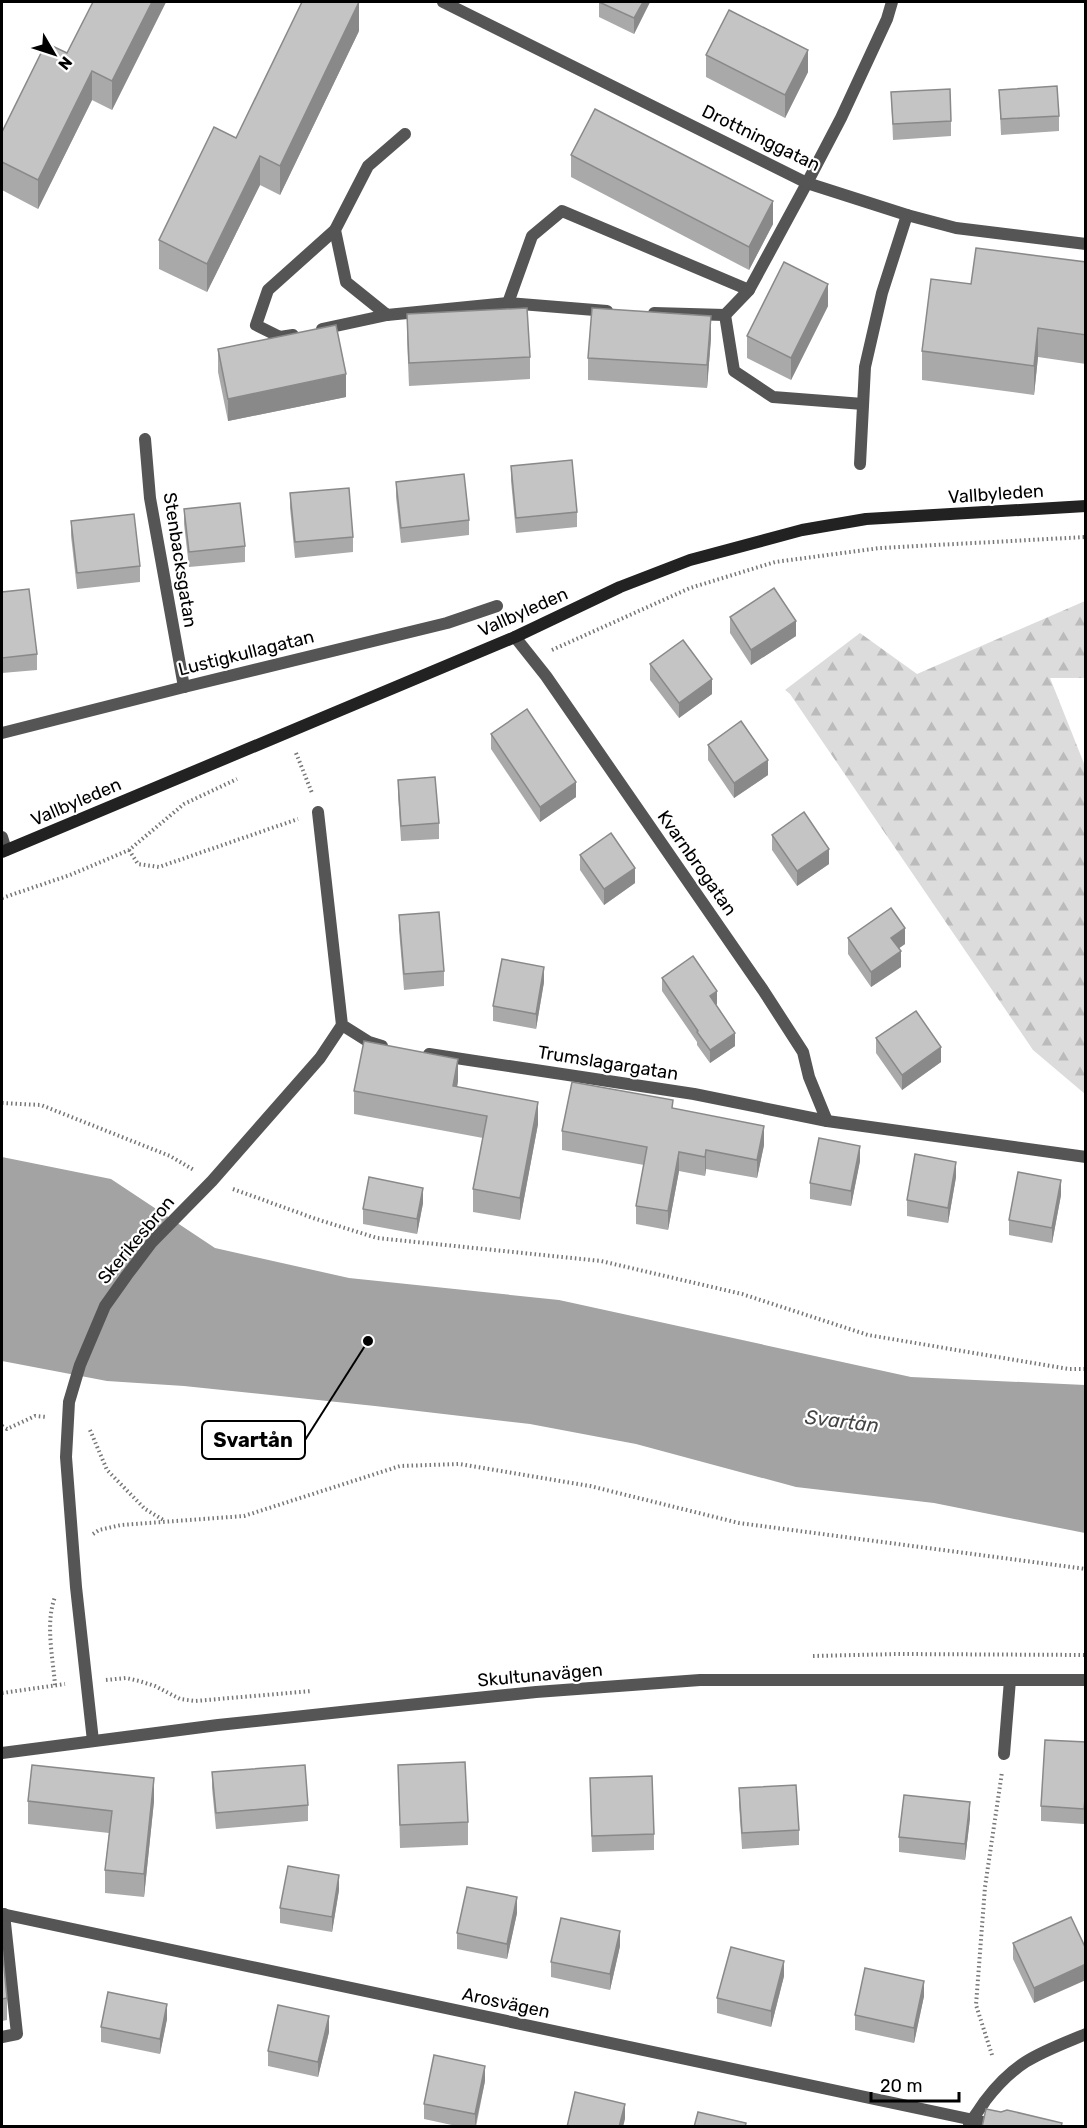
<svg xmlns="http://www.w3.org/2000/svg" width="1087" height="2128" font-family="Rubik,sans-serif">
	<defs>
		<pattern id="forest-firs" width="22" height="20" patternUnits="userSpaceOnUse" patternTransform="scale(1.5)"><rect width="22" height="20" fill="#dcdcdc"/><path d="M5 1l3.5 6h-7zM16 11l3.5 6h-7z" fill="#bbb"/></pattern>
	</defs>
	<rect width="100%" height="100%" fill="#fff"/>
	<!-- forest -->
	<polygon fill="url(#forest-firs)" points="1085,601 1085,678 1050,678 1085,766 1085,1094 1033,1050 790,694 785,690 860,633 917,674"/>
	<!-- water -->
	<polygon fill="#a3a3a3" points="2,1157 111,1179 215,1248 349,1278 559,1300 911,1377 1085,1385 1085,1533 934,1503 796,1487 636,1444 530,1424 375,1406 184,1386 107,1381 2,1361"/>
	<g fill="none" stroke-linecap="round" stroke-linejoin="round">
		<!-- path -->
		<g stroke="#777" stroke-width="4" stroke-dasharray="1.5 3" stroke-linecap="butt">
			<polyline points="552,650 690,588 775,562 880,548 1086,537"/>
			<polyline points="296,753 312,793"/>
			<polyline points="129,850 138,864 159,867 298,819"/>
			<polyline points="2,898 70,875 129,850 184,804 237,779"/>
			<polyline points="2,1103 41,1105 170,1156 194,1170"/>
			<polyline points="233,1189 316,1219 377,1238 601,1261 742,1294 868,1335 1069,1369 1086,1369"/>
			<polyline points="2,1426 7,1429 35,1416 47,1417"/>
			<polyline points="90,1430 107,1470 145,1509 165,1521"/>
			<polyline points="93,1534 99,1530 121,1525 244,1516 400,1466 460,1464 590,1486 739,1523 1086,1569"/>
			<polyline points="813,1656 898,1654 1086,1655"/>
			<polyline points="106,1680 126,1678 139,1681 155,1686 180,1699 195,1701 312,1691"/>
			<path d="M55,1685C53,1658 45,1623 55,1597"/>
			<polyline points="2,1693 65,1684"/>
			<polyline points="992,2055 976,2005 985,1887 1002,1772"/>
		</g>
		<!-- service -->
		<g stroke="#555" stroke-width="12">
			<polyline points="405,134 368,166 335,230 346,282 387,315 508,303"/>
			<polyline points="607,311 508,303 532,236 562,211 749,290 807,183"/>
			<polyline points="654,313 725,315 749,290"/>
			<polyline points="725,315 734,371 773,397 863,404"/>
			<polyline points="322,329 387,315"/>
			<polyline points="293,335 280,337 256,325 268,290 335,230"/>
			<polyline points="860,464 865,367 882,293 907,215"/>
			<polyline points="1004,1754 1010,1680"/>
			<polyline points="2,2037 17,2034 4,1914"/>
		</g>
		<!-- minor -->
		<g stroke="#555" stroke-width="12">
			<polyline points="443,2 807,183 907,215 956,228 1086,244"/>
			<polyline points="807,183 841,118 887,19 892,2"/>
			<polyline points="145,439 150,498 184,687"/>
			<polyline points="515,637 546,676 763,990 803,1052 809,1077 827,1121"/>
			<polyline points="2,733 184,687 447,623 497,606"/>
			<polyline points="318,812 342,1025 369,1042 382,1046"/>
			<polyline points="2,837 6,850"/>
			<polyline points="429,1054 694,1094 827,1121 1086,1157"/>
			<polyline points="93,1741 76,1587 66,1457 69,1402 80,1365 105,1306 127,1275 152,1242 212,1181 320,1058 342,1025"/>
			<polyline points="2,1914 1002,2126"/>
			<path d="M969,2125C974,2116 980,2109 985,2101C1016,2060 1040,2053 1086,2034"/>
		</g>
		<!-- tertiary -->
		<polyline stroke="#555" stroke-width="12" points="2,1753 218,1725 369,1709 536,1692 700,1680 1086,1680"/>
		<!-- secondary -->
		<polyline stroke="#222" stroke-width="12" points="2,852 515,637 620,587 690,560 802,530 866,519 1086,506"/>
	</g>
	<!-- wall -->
	<g fill="#a9a9a9">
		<polygon points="166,2 112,110 92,100 38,209 2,190 2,132 67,53"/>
		<polygon points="599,2 650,2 634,34 599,17"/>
		<polygon points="359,31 280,195 260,185 207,292 159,269 159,240"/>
		<polygon points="706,55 808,72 785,118 706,77"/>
		<polygon points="999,90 1059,116 1059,131 1001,135"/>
		<polygon points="891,92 951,121 951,136 893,140"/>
		<polygon points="571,155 773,224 749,270 571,177"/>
		<polygon points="1086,262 1086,364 1038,357 1034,395 922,380 922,351 971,284"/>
		<polygon points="828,306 791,380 747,358 747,336"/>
		<polygon points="407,314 530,357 530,379 409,386 407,337"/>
		<polygon points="711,338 707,388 588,380 588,358"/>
		<polygon points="218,349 346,397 228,421 218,372"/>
		<polygon points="511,466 577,512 577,527 516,533 511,481"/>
		<polygon points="396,482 469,520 469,535 401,543 396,497"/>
		<polygon points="290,493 353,537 353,552 295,558 290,508"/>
		<polygon points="184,509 245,546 245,562 189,567 184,524"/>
		<polygon points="71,521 140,566 140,582 77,589 71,536"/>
		<polygon points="2,592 37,654 37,670 2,673"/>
		<polygon points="730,617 796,636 751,665 730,633"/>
		<polygon points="650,664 712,694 679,718 650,680"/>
		<polygon points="491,734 576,797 540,822 491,749"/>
		<polygon points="708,745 768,775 734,798 708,760"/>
		<polygon points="398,780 439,823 439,839 401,841 398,795"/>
		<polygon points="772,835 829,864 797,886 772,850"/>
		<polygon points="580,855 635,883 604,905 580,870"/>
		<polygon points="399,915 444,971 444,986 404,990 399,930"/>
		<polygon points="848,938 905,944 899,948 901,967 871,987 848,954"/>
		<polygon points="662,978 717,1004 716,1005 735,1046 710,1063 697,1045 697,1042 662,991"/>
		<polygon points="544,982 536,1029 493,1021 493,1006"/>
		<polygon points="876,1038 941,1062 902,1090 876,1053"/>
		<polygon points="458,1081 457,1087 538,1124 520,1220 473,1212 473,1189 483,1138 354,1114 354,1091"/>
		<polygon points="673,1108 764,1145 757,1178 706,1169 705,1176 679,1171 668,1230 636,1224 636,1206 644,1165 562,1150 562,1131"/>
		<polygon points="860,1161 851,1206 810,1199 810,1183"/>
		<polygon points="956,1177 948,1223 907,1216 907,1200"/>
		<polygon points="1061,1195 1052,1243 1009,1235 1009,1220"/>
		<polygon points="423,1203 417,1234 363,1224 363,1209"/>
		<polygon points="1086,1742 1086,1804 1084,1824 1041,1821 1041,1806"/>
		<polygon points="398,1765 468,1822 468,1845 400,1848"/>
		<polygon points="212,1772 308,1805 308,1821 216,1829 212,1788"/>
		<polygon points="739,1788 799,1830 799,1845 742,1849 739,1804"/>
		<polygon points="590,1794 654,1834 654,1850 592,1852"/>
		<polygon points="28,1801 154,1801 144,1897 105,1893 105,1870 109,1833 28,1824"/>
		<polygon points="970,1818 965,1860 899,1852 899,1837"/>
		<polygon points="339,1890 332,1932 280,1923 280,1908"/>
		<polygon points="517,1913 507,1959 457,1949 457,1933"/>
		<polygon points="1071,1917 1034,2003 1013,1959 1013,1943"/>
		<polygon points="2,1946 7,1998 7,2020 2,2021"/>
		<polygon points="620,1946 610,1990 551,1977 551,1962"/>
		<polygon points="784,1976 771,2027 717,2013 717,1998"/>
		<polygon points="924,1996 914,2043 855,2030 855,2015"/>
		<polygon points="167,2019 160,2054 101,2042 101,2027"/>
		<polygon points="329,2032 318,2077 268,2066 268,2051"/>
		<polygon points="485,2081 476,2127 461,2127 424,2119 424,2104"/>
	</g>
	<!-- shaded-wall -->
	<g fill="#898989">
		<polygon points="152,2 166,2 112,110 112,81"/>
		<polygon points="359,2 359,31 280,195 280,166"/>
		<polygon points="643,2 650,2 634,34 634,18"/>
		<polygon points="808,50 808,72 785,118 785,95"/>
		<polygon points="92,71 92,100 38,209 38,180"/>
		<polygon points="260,156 260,185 207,292 207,264"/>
		<polygon points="773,201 773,224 749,270 749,247"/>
		<polygon points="828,284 828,306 791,380 791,358"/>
		<polygon points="711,316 711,338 707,388 707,365"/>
		<polygon points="1038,328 1038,357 1034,395 1034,366"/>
		<polygon points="346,374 346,397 228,421 228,399"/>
		<polygon points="796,621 796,636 751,665 751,650"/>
		<polygon points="712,679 712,694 679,718 679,703"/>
		<polygon points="768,760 768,775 734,798 734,783"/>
		<polygon points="576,782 576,797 540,822 540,807"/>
		<polygon points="829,849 829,864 797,886 797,871"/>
		<polygon points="635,868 635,883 604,905 604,889"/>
		<polygon points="905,928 905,944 891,954 891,938"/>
		<polygon points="901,951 901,967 871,987 871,972"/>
		<polygon points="544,967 544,982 536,1029 536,1014"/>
		<polygon points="717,991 717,1004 710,1009 710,996"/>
		<polygon points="735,1033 735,1046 710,1063 710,1050"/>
		<polygon points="941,1047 941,1062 902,1090 902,1075"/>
		<polygon points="458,1059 458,1081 453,1109 453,1086"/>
		<polygon points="538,1102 538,1124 520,1220 520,1198"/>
		<polygon points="764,1126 764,1145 757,1178 757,1160"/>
		<polygon points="860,1146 860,1161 851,1206 851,1191"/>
		<polygon points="706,1150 706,1169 705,1176 705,1157"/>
		<polygon points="679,1152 679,1171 668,1230 668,1211"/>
		<polygon points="956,1162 956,1177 948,1223 948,1208"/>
		<polygon points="1061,1180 1061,1195 1052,1243 1052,1228"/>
		<polygon points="423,1188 423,1203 417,1234 417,1219"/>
		<polygon points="154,1778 154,1801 144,1897 144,1874"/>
		<polygon points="970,1802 970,1818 965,1860 965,1844"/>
		<polygon points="339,1875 339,1890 332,1932 332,1917"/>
		<polygon points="517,1897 517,1913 507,1959 507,1944"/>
		<polygon points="620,1931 620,1946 610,1990 610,1974"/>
		<polygon points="784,1961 784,1976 771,2027 771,2011"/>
		<polygon points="1086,1964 1086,1980 1034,2003 1034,1988"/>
		<polygon points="924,1981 924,1996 914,2043 914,2028"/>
		<polygon points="167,2004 167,2019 160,2054 160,2039"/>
		<polygon points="329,2016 329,2032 318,2077 318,2062"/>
		<polygon points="485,2066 485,2081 475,2127 475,2114"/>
		<polygon points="625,2104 625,2119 623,2127 619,2127"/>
	</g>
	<!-- building -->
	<g fill="#c4c4c4" stroke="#898989" stroke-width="1.5">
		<polygon points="93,2 152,2 112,81 92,71 38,180 2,162 2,132 46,43 67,53"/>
		<polygon points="302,2 359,2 280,166 260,156 207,264 159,240 214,127 236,138"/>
		<polygon points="599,2 643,2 634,18"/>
		<polygon points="729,10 808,50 785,95 706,55"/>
		<polygon points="1057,86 1059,116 1001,119 999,90"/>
		<polygon points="950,89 951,121 893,124 891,92"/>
		<polygon points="595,109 773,201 749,247 571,155"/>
		<polygon points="976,248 1086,262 1086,335 1038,328 1034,366 922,351 931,279 971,284"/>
		<polygon points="784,262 828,284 791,358 747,336"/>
		<polygon points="527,308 530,357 409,363 407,314"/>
		<polygon points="592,308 711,316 707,365 588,358"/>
		<polygon points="336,325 346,374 228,399 218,349"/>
		<polygon points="572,460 577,512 516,518 511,466"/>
		<polygon points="464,474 469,520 401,528 396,482"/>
		<polygon points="349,488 353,537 295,542 290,493"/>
		<polygon points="240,503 245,546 189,552 184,509"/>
		<polygon points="134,514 140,566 77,573 71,521"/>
		<polygon points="774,588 796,621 751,650 730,617"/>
		<polygon points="29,589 37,654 2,658 2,592"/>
		<polygon points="683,640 712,679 679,703 650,664"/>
		<polygon points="527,709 576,782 540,807 491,734"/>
		<polygon points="741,721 768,760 734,783 708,745"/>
		<polygon points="435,777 439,823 401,826 398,780"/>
		<polygon points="804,812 829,849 797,871 772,835"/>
		<polygon points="611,833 635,868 604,889 580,855"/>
		<polygon points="891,908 905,928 891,938 901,951 871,972 848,938"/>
		<polygon points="439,912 444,971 404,974 399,915"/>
		<polygon points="693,956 717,991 710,996 735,1033 710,1050 697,1032 698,1031 662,978"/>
		<polygon points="502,959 544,967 536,1014 493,1006"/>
		<polygon points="916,1011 941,1047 902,1075 876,1038"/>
		<polygon points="364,1041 458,1059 453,1086 538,1102 520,1198 473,1189 487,1116 354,1091"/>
		<polygon points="572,1082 673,1100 672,1108 764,1126 757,1160 706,1150 705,1157 679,1152 668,1211 636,1206 647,1147 562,1131"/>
		<polygon points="819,1138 860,1146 851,1191 810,1183"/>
		<polygon points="915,1154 956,1162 948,1208 907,1200"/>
		<polygon points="1018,1172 1061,1180 1052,1228 1009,1220"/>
		<polygon points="369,1177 423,1188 417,1219 363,1209"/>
		<polygon points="1045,1740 1086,1742 1086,1789 1084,1809 1041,1806"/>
		<polygon points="465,1762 468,1822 400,1825 398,1765"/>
		<polygon points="32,1765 154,1778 144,1874 105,1870 112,1811 28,1801"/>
		<polygon points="305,1765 308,1805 216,1813 212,1772"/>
		<polygon points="652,1776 654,1834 592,1836 590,1778"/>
		<polygon points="796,1785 799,1830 742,1833 739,1788"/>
		<polygon points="904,1795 970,1802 965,1844 899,1837"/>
		<polygon points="288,1866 339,1875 332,1917 280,1908"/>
		<polygon points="467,1887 517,1897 507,1944 457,1933"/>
		<polygon points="1071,1917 1086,1949 1086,1964 1034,1988 1013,1943"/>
		<polygon points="561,1918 620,1931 610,1974 551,1962"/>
		<polygon points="2,1946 7,1998 2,1999"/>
		<polygon points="731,1947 784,1961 771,2011 717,1998"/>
		<polygon points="865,1968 924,1981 914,2028 855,2015"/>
		<polygon points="108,1992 167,2004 160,2039 101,2027"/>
		<polygon points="278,2005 329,2016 318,2062 268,2051"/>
		<polygon points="434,2055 485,2066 475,2114 424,2104"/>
		<polygon points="575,2092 625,2104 619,2127 567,2127"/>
		<polygon points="986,2109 1001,2112 1007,2110 1062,2123 1061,2127 982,2127"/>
		<polygon points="698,2112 746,2123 745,2127 694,2127"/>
	</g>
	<g text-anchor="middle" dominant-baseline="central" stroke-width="4.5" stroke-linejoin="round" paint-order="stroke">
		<!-- street labels -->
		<g font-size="18" fill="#000" stroke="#fff">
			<text transform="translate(761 138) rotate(26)">Drottninggatan</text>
			<text transform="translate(996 494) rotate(-4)">Vallbyleden</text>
			<text transform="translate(180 560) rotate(81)">Stenbacksgatan</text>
			<text transform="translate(523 612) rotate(-24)">Vallbyleden</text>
			<text transform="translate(246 653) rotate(-14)">Lustigkullagatan</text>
			<text transform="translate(76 802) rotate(-23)">Vallbyleden</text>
			<text transform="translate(697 863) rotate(55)">Kvarnbrogatan</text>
			<text transform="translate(608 1063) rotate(9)">Trumslagargatan</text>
			<text transform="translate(136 1240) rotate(-50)">Skerikesbron</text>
			<text transform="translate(540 1675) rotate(-5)">Skultunavägen</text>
			<text transform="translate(506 2003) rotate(12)">Arosvägen</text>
		</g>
		<!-- water labels -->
		<g font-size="20" font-style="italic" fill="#444" stroke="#fff">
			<text transform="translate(842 1421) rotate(7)">Svartån</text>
		</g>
	</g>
	<!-- callouts -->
	<path fill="none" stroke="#000" stroke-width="2" d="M368 1341L305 1440"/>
	<circle fill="#000" stroke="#fff" stroke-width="2" cx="368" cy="1341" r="6"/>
	<rect fill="#fff" stroke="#000" stroke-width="2" x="202" y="1421" width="103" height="38" rx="6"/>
	<g font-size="20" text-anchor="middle" font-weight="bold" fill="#000">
		<text x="253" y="1447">Svartån</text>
	</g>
	<!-- border -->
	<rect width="1087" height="2128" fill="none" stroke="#000000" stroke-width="6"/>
	<!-- north arrow -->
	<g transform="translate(54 54) rotate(129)" stroke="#ffffff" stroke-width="4.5" paint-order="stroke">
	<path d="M0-4.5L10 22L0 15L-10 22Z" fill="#000000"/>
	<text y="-9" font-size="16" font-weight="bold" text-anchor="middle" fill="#000000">N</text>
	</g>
	<!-- scale -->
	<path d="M871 2092v9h88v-9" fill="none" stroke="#000000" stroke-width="3"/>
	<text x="880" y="2092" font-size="18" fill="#000000" stroke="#ffffff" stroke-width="4.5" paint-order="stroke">20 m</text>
</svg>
